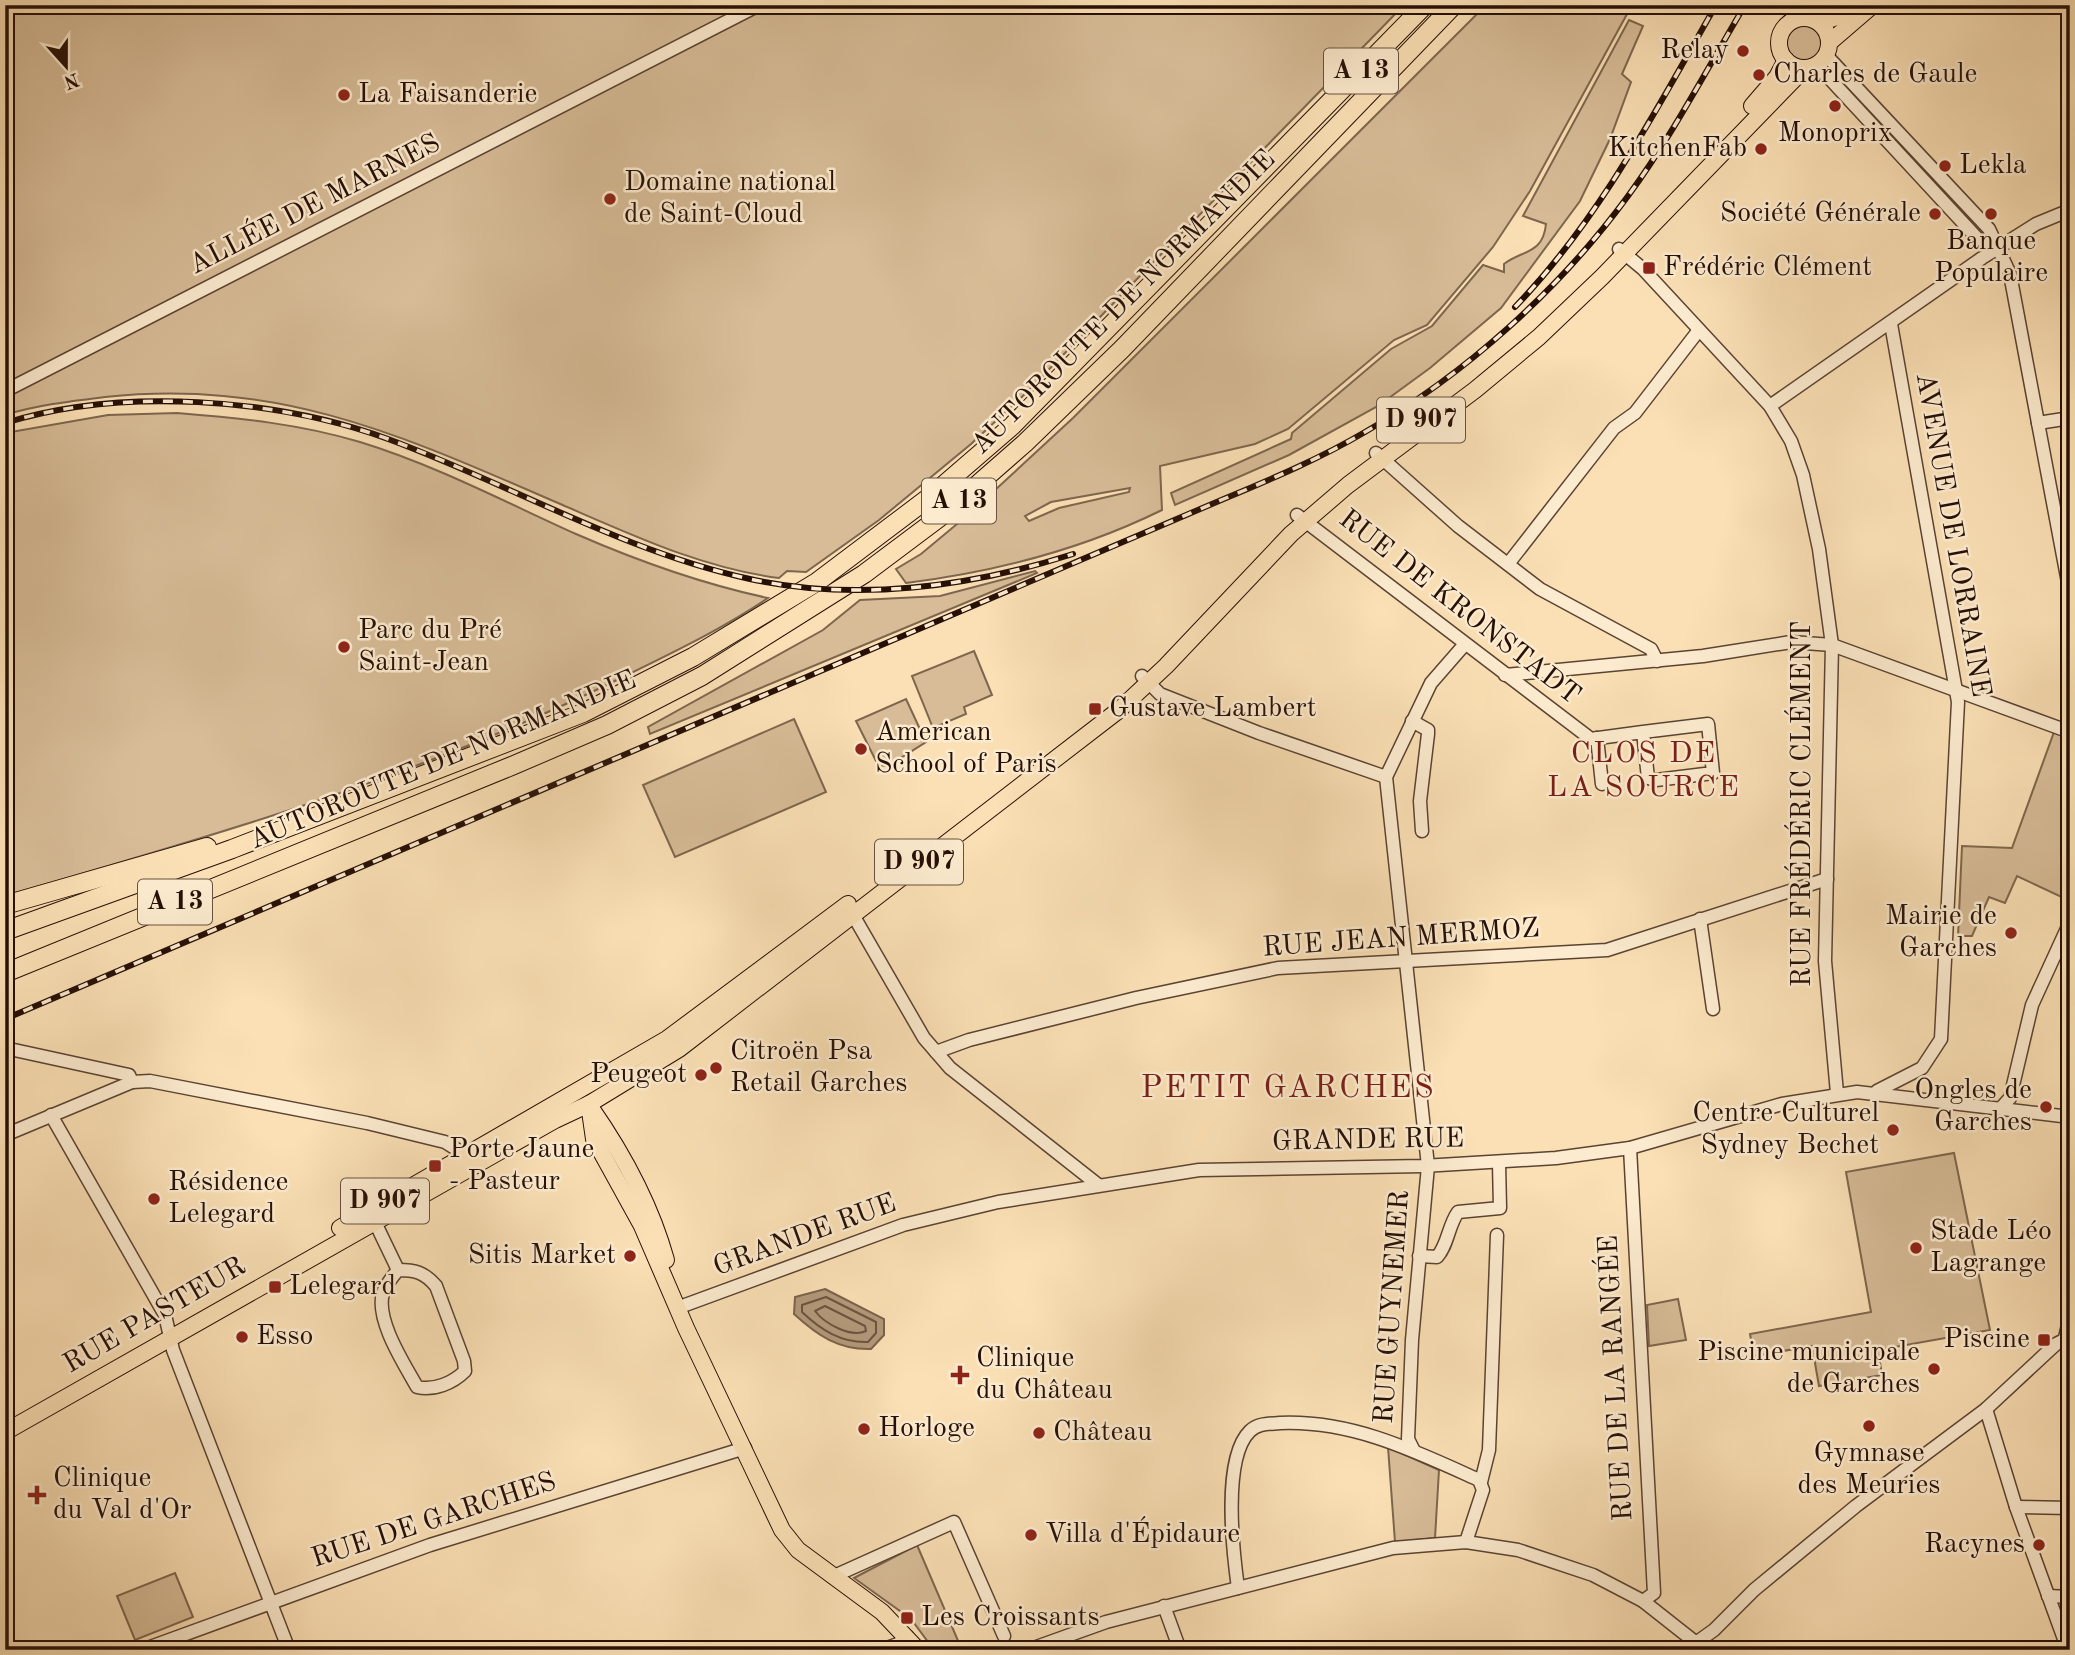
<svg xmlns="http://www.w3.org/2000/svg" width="2075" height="1655" font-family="'Old Standard TT',serif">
	<rect width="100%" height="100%" fill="#fbe0b5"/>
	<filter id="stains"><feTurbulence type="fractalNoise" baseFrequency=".00286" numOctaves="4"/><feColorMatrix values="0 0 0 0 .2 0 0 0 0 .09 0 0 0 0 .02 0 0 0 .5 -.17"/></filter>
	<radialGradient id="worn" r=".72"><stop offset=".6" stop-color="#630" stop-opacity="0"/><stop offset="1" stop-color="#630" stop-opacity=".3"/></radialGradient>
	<!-- green -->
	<g fill="#d7bc97" stroke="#7e664e" stroke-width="2" fill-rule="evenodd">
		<path d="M5,5H1404L1026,393L971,444L879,520L806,572L787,571L779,578C701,568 630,534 558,503C401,435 281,379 105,397C72,401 37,405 5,415Z"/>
		<path d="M1486,5H1632L1530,191L1493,247L1427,325L1394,340L1288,429L1255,444L1160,466L1162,510C1081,550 994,572 906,583L896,569L921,554L969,514L1073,418ZM1130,488L1129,492L1059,508L1029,521L1025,516L1051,502Z"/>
		<path d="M1629,20L1643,26L1622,74L1631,82L1610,139L1580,201L1501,308L1430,368L1378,406L1289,455L1175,505L1171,493L1291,439L1292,433L1391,349L1432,326L1483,265L1504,272V264C1521,250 1543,255 1546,224L1523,216Z"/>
		<circle cx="1804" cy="43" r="20"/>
		<path d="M177,413C240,418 300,424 360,442C435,465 505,502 576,534C638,561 702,584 768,598C721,630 669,654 619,679C423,775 214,836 5,896V433L108,415Z"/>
		<polygon points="1035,571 1037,573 650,734 648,727 823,630 860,600 940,596"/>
		<polygon points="974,651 992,695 964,707 966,714 933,728 912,676"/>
		<polygon points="906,699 926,742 888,766 878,765 856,721"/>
		<polygon points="794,719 826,792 675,857 643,785"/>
		<polygon points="2054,732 2070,738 2070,901 2017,876 2005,903 1989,897 1972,936 1958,936 1962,846 2012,848"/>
		<polygon points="1954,1153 1990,1330 1878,1350 1882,1375 1819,1386 1812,1346 1754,1356 1750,1334 1871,1312 1846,1172"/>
		<polygon points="1678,1299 1686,1340 1649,1346 1647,1305"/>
		<polygon points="1388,1447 1439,1470 1435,1538 1395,1542"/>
		<polygon points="917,1545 962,1650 934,1650 911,1619 854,1578"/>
		<polygon points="175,1573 193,1617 135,1640 117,1596"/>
	</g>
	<!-- water -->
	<path fill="#b3997a" stroke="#7b624c" stroke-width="2" d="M825,1289L884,1319V1335L871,1349C839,1350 818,1336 794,1314L795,1297Z"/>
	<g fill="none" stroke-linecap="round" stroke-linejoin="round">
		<!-- shore -->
		<g stroke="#6c5440" stroke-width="2">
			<path d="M826,1297L876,1322V1333L868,1342C841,1343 821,1330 802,1312V1305Z"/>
			<path d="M825,1306L865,1326L866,1331C851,1338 825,1324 815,1311Z"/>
		</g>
		<!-- minor casing -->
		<g stroke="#5b4332" stroke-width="15">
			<g id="minor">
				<polyline points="1794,5 1797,19"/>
				<polyline points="1826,55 1989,229 2010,274 2070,593"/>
				<polyline points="1817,65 1978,239 1997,250"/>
				<polyline points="1619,249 1643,269 1770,406 1791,441 1803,475 1819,549 1832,645 1825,961 1837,1093"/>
				<polyline points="5,391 759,5"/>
				<polyline points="1770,406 1982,258 2036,224 2070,210"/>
				<polyline points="2038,423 2070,418"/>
				<polyline points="1376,453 1458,526 1540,589 1651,649 1657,661"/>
				<polyline points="1297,515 1591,739 1643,732 1648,778 1656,780 1713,773 1708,724 1643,732"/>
				<polyline points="1508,564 1614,428 1635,413 1699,330"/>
				<polyline points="1505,675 1703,656 1791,642 1832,645 2070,732"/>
				<polyline points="1142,676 1160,694 1259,733 1386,777"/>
				<polyline points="1412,721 1428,730 1428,734 1420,801 1422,831"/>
				<polyline points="1597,738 1602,784"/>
				<polyline points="849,908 924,1038 950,1068 1097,1184"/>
				<polyline points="1700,919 1713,1009"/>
				<polyline points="5,1048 129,1075 132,1082"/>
				<polyline points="936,1052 969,1040 1136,998 1278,968 1607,950 1827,879"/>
				<polyline points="1877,1091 1922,1068 1941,1039 1958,702 1891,324"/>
				<polyline points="2002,1107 2010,1098 2032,1005 2070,922"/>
				<polyline points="51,1115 165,1315 173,1350 289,1650"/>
				<polyline points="5,1135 132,1082 150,1081 367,1123 445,1142 456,1149 461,1157"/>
				<polyline points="1630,1148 1654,1593 1643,1601"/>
				<polyline points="372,1216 398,1270"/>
				<path d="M1419,1256L1437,1257C1448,1245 1448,1226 1458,1212L1500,1208L1499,1163"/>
				<path d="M398,1270C415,1270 424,1272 436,1286L464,1361L465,1371C453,1383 434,1391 417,1387C405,1365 375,1320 383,1293C385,1286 393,1276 398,1270Z"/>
				<polyline points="677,1308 903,1225 998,1202 1199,1170 1423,1166 1556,1158 1630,1148 1782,1104 1857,1092 2070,1117"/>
				<polyline points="2065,1338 2070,1316"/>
				<polyline points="1986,1409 2016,1507 2068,1650"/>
				<polyline points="1414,1451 1408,1439 1412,1340 1428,1166 1386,777 1431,683 1465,644"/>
				<polyline points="1481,1482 1489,1450 1497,1235"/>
				<polyline points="2016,1507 2070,1508"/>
				<polyline points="832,1577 954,1522 1004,1636"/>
				<path d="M1238,1588C1233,1552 1222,1458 1250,1431C1258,1423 1269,1424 1280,1423C1352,1420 1415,1451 1479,1480L1483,1490L1466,1542"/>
				<polyline points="2048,1596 2070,1597"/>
				<polyline points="1164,1606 1180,1650"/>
				<polyline points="142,1650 430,1545 745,1448"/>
				<polyline points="881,1650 898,1644 907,1636"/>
				<polyline points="1028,1650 1106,1622 1393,1548 1466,1542 1518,1550 1593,1575 1643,1601 1695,1642"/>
				<polyline points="1686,1650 1714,1630 1754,1590 1856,1506 1986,1409 2056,1344 2070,1337"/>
			</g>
		</g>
		<!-- major casing -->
		<g stroke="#260f06" stroke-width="18">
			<g id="major">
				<circle cx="1804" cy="43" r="25"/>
				<polyline points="1820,23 1867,6"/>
				<polyline points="1830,42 1873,5"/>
				<polyline points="1752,106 1777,77 1786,60"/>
				<polyline points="589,1104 594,1139 642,1226 686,1328 782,1530 798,1550 882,1612 918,1650"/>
				<path d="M591,1108C623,1154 651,1206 666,1260"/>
				<polyline points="340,1228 667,1039 848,904"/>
				<polyline points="5,1432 555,1120 589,1104 679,1049 1119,710 1166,666 1291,534 1348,485 1475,390 1539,337 1602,277 1805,68"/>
			</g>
		</g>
		<!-- highway casing -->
		<g stroke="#260f06" stroke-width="20">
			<g id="highway">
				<polyline points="5,905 207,847"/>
				<polyline points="5,931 232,849 583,713 693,657 817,582 931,496 1012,426 1425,5"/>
				<polyline points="5,973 514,765 607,725 702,676 864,574 944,514 1025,443 1122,349 1454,5"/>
			</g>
		</g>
		<!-- minor -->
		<use href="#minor" stroke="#fcebcf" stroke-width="12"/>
		<!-- major -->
		<use href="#major" stroke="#fbe0b5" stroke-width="16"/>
		<!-- highway -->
		<use href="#highway" stroke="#fbe0b5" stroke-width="18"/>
		<!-- rail casing -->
		<g stroke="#260f06" stroke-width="6">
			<g id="rail">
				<path d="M1515,307C1599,220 1656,110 1716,5"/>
				<path d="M5,423C120,387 276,398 388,439C510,484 622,551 750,579C856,602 970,587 1073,554"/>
				<path d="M5,1019L1226,498C1274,478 1321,458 1365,432C1466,374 1560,289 1628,196C1672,136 1707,69 1745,5"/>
			</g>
		</g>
		<!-- rail -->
		<use href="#rail" stroke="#fcebcf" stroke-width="3.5" stroke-dasharray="10" stroke-linecap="butt"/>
	</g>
	<!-- markers -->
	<g fill="#8f2418" stroke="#fcebcf" stroke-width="2.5">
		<circle cx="1743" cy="51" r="7"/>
		<circle cx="1759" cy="75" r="7"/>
		<circle cx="344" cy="95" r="7"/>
		<circle cx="1835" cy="106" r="7"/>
		<circle cx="1761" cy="149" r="7"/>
		<circle cx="1945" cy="166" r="7"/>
		<circle cx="610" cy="199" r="7"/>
		<circle cx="1935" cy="214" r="7"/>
		<circle cx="1991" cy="214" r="7"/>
		<rect x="1642" y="261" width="14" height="14" rx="3.5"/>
		<circle cx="344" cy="647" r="7"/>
		<rect x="1088" y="702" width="14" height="14" rx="3.5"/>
		<circle cx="861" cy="749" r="7"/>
		<circle cx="2011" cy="933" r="7"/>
		<circle cx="716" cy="1068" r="7"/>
		<circle cx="701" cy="1075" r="7"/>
		<circle cx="2046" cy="1107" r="7"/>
		<circle cx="1893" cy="1130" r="7"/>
		<rect x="428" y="1159" width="14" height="14" rx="3.5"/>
		<circle cx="154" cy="1199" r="7"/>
		<circle cx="1916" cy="1248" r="7"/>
		<circle cx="630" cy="1256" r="7"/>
		<rect x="268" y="1280" width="14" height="14" rx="3.5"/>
		<circle cx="242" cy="1337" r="7"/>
		<rect x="2037" y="1333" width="14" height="14" rx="3.5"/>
		<circle cx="1934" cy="1369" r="7"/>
		<path d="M956.5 1364.5h7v7h7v7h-7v7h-7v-7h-7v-7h7z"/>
		<circle cx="1869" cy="1426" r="7"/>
		<circle cx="864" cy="1429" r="7"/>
		<circle cx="1039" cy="1433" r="7"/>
		<path d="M33.5 1484.5h7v7h7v7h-7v7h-7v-7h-7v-7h7z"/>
		<circle cx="1031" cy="1535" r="7"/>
		<circle cx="2039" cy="1545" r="7"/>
		<rect x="900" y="1611" width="14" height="14" rx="3.5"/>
	</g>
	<g text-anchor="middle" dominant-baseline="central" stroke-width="5" stroke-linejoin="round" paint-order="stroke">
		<!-- shield labels -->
		<g fill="#fcebcf" stroke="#665142" stroke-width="2">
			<rect x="1324" y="48.5" width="74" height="45" rx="5"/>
			<rect x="1377" y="397.5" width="88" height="45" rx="5"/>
			<rect x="922" y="478.5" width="74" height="45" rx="5"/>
			<rect x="875" y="839.5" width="88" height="45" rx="5"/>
			<rect x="138" y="879.5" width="74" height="45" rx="5"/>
			<rect x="341" y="1178.5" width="88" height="45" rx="5"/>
		</g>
		<g font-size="26" font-weight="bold" fill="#260f06">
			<text x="1361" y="71">A 13</text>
			<text x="1421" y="420">D 907</text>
			<text x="959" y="501">A 13</text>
			<text x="919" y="862">D 907</text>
			<text x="175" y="902">A 13</text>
			<text x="385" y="1201">D 907</text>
		</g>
		<!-- poi labels -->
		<g font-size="28" fill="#260f06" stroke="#fcebcf" text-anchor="start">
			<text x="1729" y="51" text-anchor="end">Relay</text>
			<text x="1773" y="75">Charles de Gaule</text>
			<text x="358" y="95">La Faisanderie</text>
			<text x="1835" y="134" text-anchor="middle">Monoprix</text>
			<text x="1747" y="149" text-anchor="end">KitchenFab</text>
			<text x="1959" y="166">Lekla</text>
			<text x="624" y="183">Domaine national<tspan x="624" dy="32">de Saint-Cloud</tspan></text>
			<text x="1921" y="214" text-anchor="end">Société Générale</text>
			<text x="1991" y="242" text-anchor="middle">Banque<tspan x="1991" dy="32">Populaire</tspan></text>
			<text x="1663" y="268">Frédéric Clément</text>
			<text x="358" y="631">Parc du Pré<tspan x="358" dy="32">Saint-Jean</tspan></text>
			<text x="1109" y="709">Gustave Lambert</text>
			<text x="875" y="733">American<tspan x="875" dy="32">School of Paris</tspan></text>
			<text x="1997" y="917" text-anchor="end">Mairie de<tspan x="1997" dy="32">Garches</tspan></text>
			<text x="730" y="1052">Citroën Psa<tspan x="730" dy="32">Retail Garches</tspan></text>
			<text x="687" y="1075" text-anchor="end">Peugeot</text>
			<text x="2032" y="1091" text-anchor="end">Ongles de<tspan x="2032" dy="32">Garches</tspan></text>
			<text x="1879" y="1114" text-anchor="end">Centre Culturel<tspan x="1879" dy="32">Sydney Bechet</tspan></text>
			<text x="449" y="1150">Porte Jaune<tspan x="449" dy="32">- Pasteur</tspan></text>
			<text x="168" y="1183">Résidence<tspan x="168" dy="32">Lelegard</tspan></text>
			<text x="1930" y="1232">Stade Léo<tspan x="1930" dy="32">Lagrange</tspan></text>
			<text x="616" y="1256" text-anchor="end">Sitis Market</text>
			<text x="289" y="1287">Lelegard</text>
			<text x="256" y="1337">Esso</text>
			<text x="2030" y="1340" text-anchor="end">Piscine</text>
			<text x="1920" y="1353" text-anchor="end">Piscine municipale<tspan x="1920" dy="32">de Garches</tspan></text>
			<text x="976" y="1359">Clinique<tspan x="976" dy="32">du Château</tspan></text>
			<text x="878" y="1429">Horloge</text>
			<text x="1053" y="1433">Château</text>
			<text x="1869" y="1454" text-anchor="middle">Gymnase<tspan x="1869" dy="32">des Meuries</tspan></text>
			<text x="53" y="1479">Clinique<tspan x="53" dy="32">du Val d'Or</tspan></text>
			<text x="1045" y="1535">Villa d'Épidaure</text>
			<text x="2025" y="1545" text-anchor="end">Racynes</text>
			<text x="921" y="1618">Les Croissants</text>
		</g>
		<!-- street labels -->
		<g font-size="28" fill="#260f06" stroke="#fcebcf">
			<text transform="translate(315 205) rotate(-27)">ALLÉE DE MARNES</text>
			<text transform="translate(1124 303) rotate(-45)">AUTOROUTE DE NORMANDIE</text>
			<text transform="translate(1952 535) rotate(80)">AVENUE DE LORRAINE</text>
			<text transform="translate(1459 608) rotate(38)">RUE DE KRONSTADT</text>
			<text transform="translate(443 761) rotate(-23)">AUTOROUTE DE NORMANDIE</text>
			<text transform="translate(1803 804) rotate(-90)">RUE FRÉDÉRIC CLÉMENT</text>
			<text transform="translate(1401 939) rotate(-4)">RUE JEAN MERMOZ</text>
			<text transform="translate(1368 1141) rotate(-1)">GRANDE RUE</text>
			<text transform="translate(805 1236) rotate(-20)">GRANDE RUE</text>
			<text transform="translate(1393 1307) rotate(-86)">RUE GUYNEMER</text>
			<text transform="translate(155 1316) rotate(-30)">RUE PASTEUR</text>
			<text transform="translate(1617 1378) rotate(-93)">RUE DE LA RANGÉE</text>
			<text transform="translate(434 1521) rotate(-18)">RUE DE GARCHES</text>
		</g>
		<!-- neighbourhood labels -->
		<g font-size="30" letter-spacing="2" fill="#7a1f14" stroke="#fcebcf">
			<text x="1644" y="754">CLOS DE<tspan x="1644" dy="34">LA SOURCE</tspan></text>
		</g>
		<!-- quarter labels -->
		<g font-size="32" letter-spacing="2" fill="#7a1f14" stroke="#fcebcf">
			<text x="1288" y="1089">PETIT GARCHES</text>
		</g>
	</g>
	<!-- margin -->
	<rect width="2075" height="1655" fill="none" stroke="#fbe0b5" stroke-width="28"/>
	<rect x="7" y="7" width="2061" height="1641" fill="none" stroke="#260f06" stroke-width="3.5"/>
	<rect x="14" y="14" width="2047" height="1627" fill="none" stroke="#260f06" stroke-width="2"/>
	<!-- north arrow -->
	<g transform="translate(66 66) rotate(159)" stroke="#fcebcf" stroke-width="5" paint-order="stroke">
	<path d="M0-5L12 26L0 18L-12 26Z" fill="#260f06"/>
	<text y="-10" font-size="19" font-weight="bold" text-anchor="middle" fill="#260f06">N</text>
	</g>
	<rect width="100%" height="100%" filter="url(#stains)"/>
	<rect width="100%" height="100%" fill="url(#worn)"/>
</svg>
